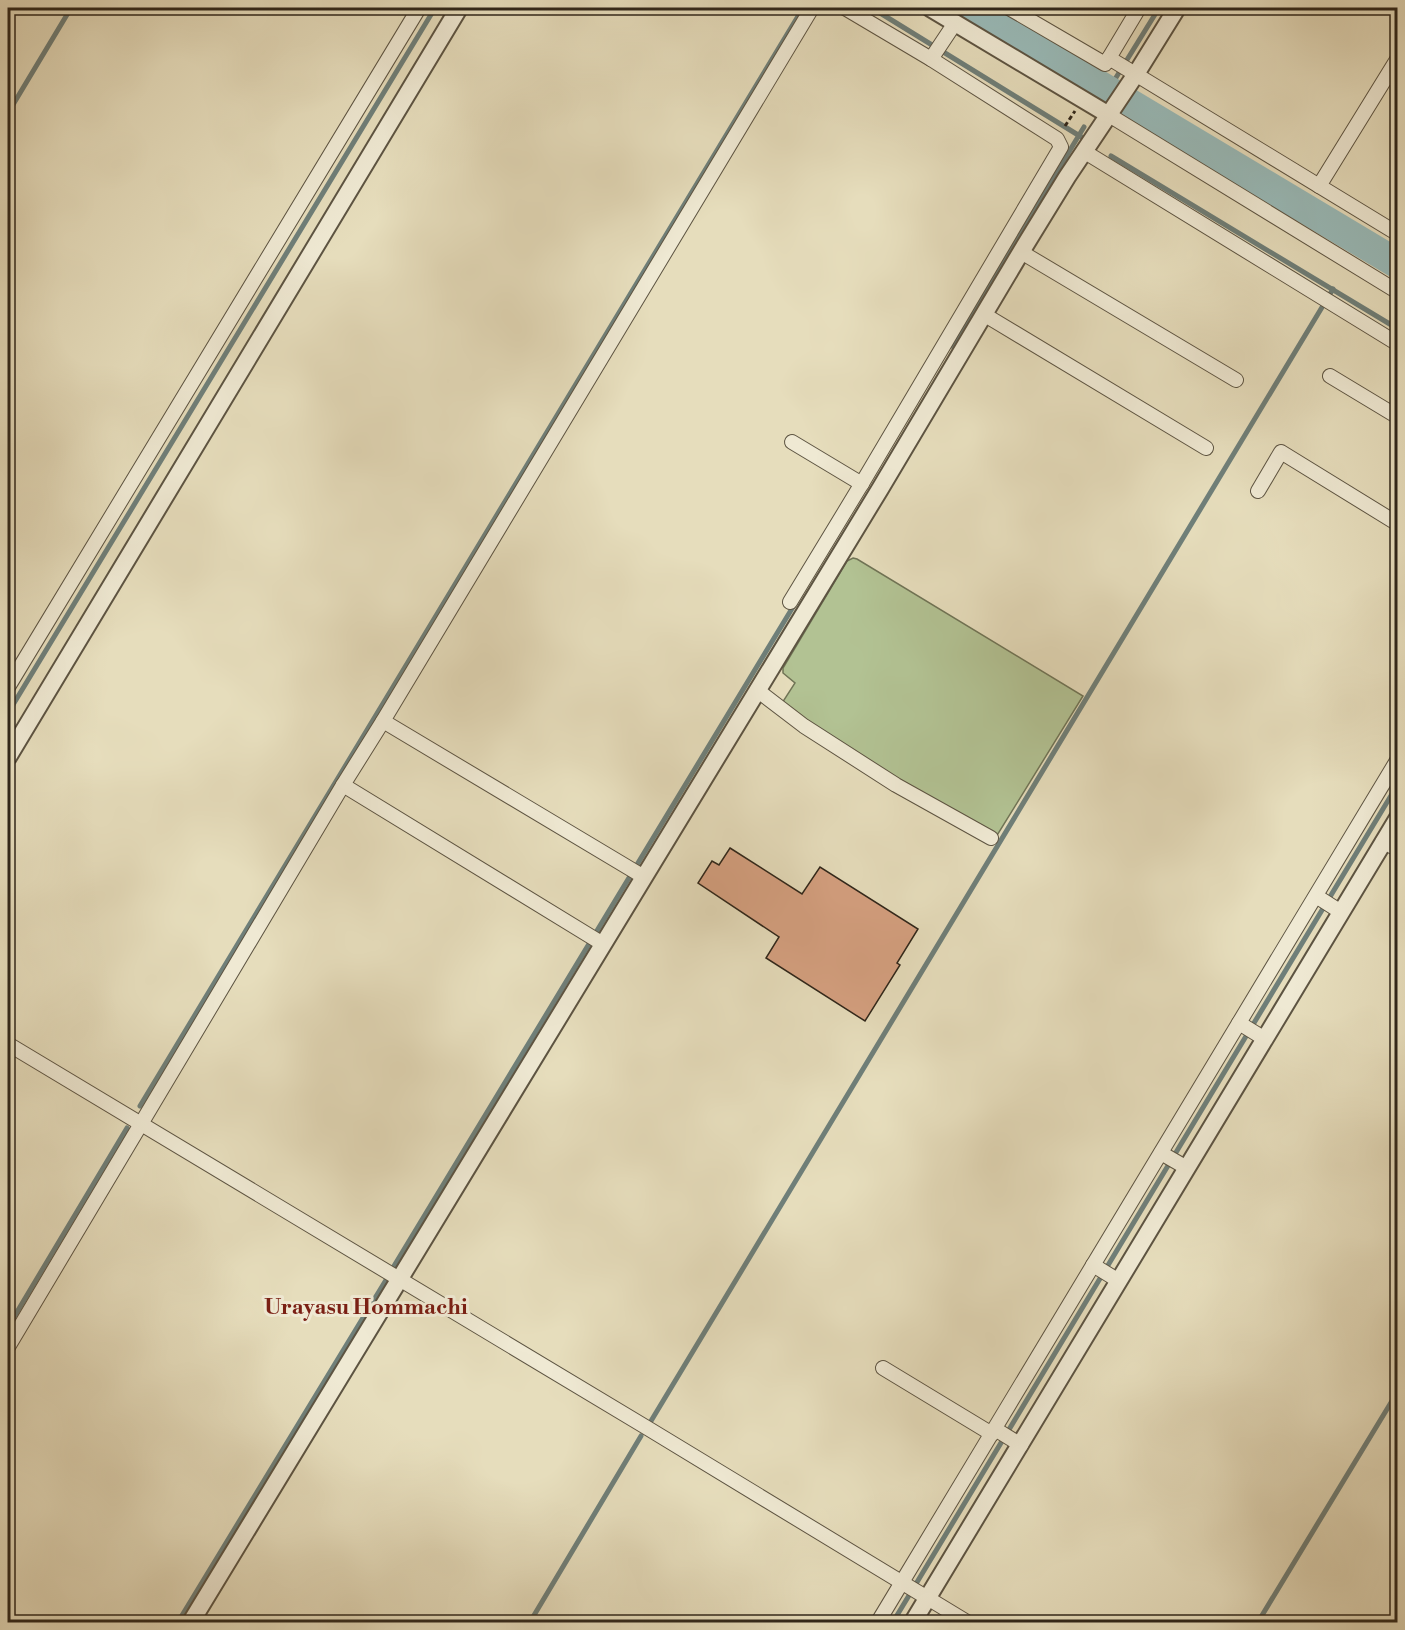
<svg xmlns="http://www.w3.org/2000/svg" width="1405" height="1630" font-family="'Libre Bodoni',serif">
	<rect width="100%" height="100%" fill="#e6ddbc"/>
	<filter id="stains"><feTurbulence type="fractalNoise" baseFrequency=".00333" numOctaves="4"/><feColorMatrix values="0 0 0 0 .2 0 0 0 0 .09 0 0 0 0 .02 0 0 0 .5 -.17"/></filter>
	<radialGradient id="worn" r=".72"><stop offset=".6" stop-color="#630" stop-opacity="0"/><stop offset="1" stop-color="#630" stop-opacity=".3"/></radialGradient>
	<!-- green -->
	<polygon fill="#b2c293" stroke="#707456" stroke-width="1.5" points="853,558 857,559 1083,696 996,837 804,722 782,703 795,683 783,673 783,668 847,561"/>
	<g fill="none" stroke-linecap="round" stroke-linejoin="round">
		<!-- stream -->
		<g stroke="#6f7f79" stroke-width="5">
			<polyline points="872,8 1083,138"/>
			<polyline points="1104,97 1159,8"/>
			<polyline points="8,113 71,8"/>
			<polyline points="1111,156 1398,329"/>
			<polyline points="951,346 1084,127"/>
			<polyline points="8,713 435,8"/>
			<polyline points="140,1106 803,8"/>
			<polyline points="394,1266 796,602"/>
			<polyline points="8,1327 127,1128"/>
			<polyline points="651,1421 1333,289"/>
			<polyline points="178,1622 386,1280"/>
			<polyline points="530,1622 641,1436"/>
			<polyline points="893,1622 1398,784"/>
			<polyline points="1258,1622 1398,1391"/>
		</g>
		<!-- river -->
		<polyline stroke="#99bab8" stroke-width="30" points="970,8 1398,264"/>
	</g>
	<!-- building -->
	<polygon fill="#d5a080" stroke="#2f261a" stroke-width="1.5" points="730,848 802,894 820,867 918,929 897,963 900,965 865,1021 766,958 779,937 698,883 712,861 719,865"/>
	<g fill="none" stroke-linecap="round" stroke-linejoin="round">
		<!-- minor casing -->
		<g stroke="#5d5442" stroke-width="16">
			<g id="minor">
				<polyline points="1009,8 1105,64 1109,58 1398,234"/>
				<polyline points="1109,58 1139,8"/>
				<polyline points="931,59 955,23"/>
				<polyline points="1109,115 1398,292"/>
				<polyline points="1085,152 1398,344"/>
				<polyline points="1319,186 1398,58"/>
				<polyline points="1021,252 1236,380"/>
				<polyline points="985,315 1206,448"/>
				<polyline points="1330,376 1398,417"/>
				<polyline points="792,442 862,484"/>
				<polyline points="1258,491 1281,452 1398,524"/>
				<polyline points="790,602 864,480 1061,147 1057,139 931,59 845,8"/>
				<polyline points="8,687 419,8"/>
				<polyline points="757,690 804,726 896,785 991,838"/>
				<polyline points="383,721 644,877"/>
				<polyline points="343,785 603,944"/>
				<polyline points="1383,841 1398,850"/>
				<polyline points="1316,896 1341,912"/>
				<polyline points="1239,1023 1265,1039"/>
				<polyline points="8,1044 649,1429 967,1622"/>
				<polyline points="1161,1153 1187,1168"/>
				<polyline points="1093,1265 1119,1281"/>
				<polyline points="8,1347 343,785 383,721 812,8"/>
				<polyline points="883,1368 992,1434"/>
				<polyline points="995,1429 1021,1445"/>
				<polyline points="878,1622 1398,759"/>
			</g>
		</g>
		<!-- tertiary casing -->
		<g stroke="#5d5442" stroke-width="20">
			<g id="tertiary">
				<polyline points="930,8 1109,115"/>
				<polyline points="8,757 459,8"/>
				<polyline points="191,1622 880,489 1021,252 1067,177 1136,74 1177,8"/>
				<polyline points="913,1622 1398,818"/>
			</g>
		</g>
		<!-- path -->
		<polyline stroke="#2f261a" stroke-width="3" stroke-dasharray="4.5 3" stroke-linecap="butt" points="1065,126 1075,111"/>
		<!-- minor -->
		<use href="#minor" stroke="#efe9d3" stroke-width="14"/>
		<!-- tertiary -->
		<use href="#tertiary" stroke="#efe9d3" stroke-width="16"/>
	</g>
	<g text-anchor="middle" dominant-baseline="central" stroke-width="6" stroke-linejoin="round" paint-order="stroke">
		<!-- neighbourhood labels -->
		<g font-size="22" font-weight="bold" fill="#7a1f14" stroke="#efe9d3">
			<text x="366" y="1307">Urayasu Hommachi</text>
		</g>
	</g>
	<!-- margin -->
	<rect width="1405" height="1630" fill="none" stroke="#e6ddbc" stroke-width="30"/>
	<rect x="9" y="9" width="1387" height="1612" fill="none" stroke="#2f261a" stroke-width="3"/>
	<rect x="15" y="15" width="1375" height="1600" fill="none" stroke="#2f261a" stroke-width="1.5"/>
	<rect width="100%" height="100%" filter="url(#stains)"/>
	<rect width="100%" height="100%" fill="url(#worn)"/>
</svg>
